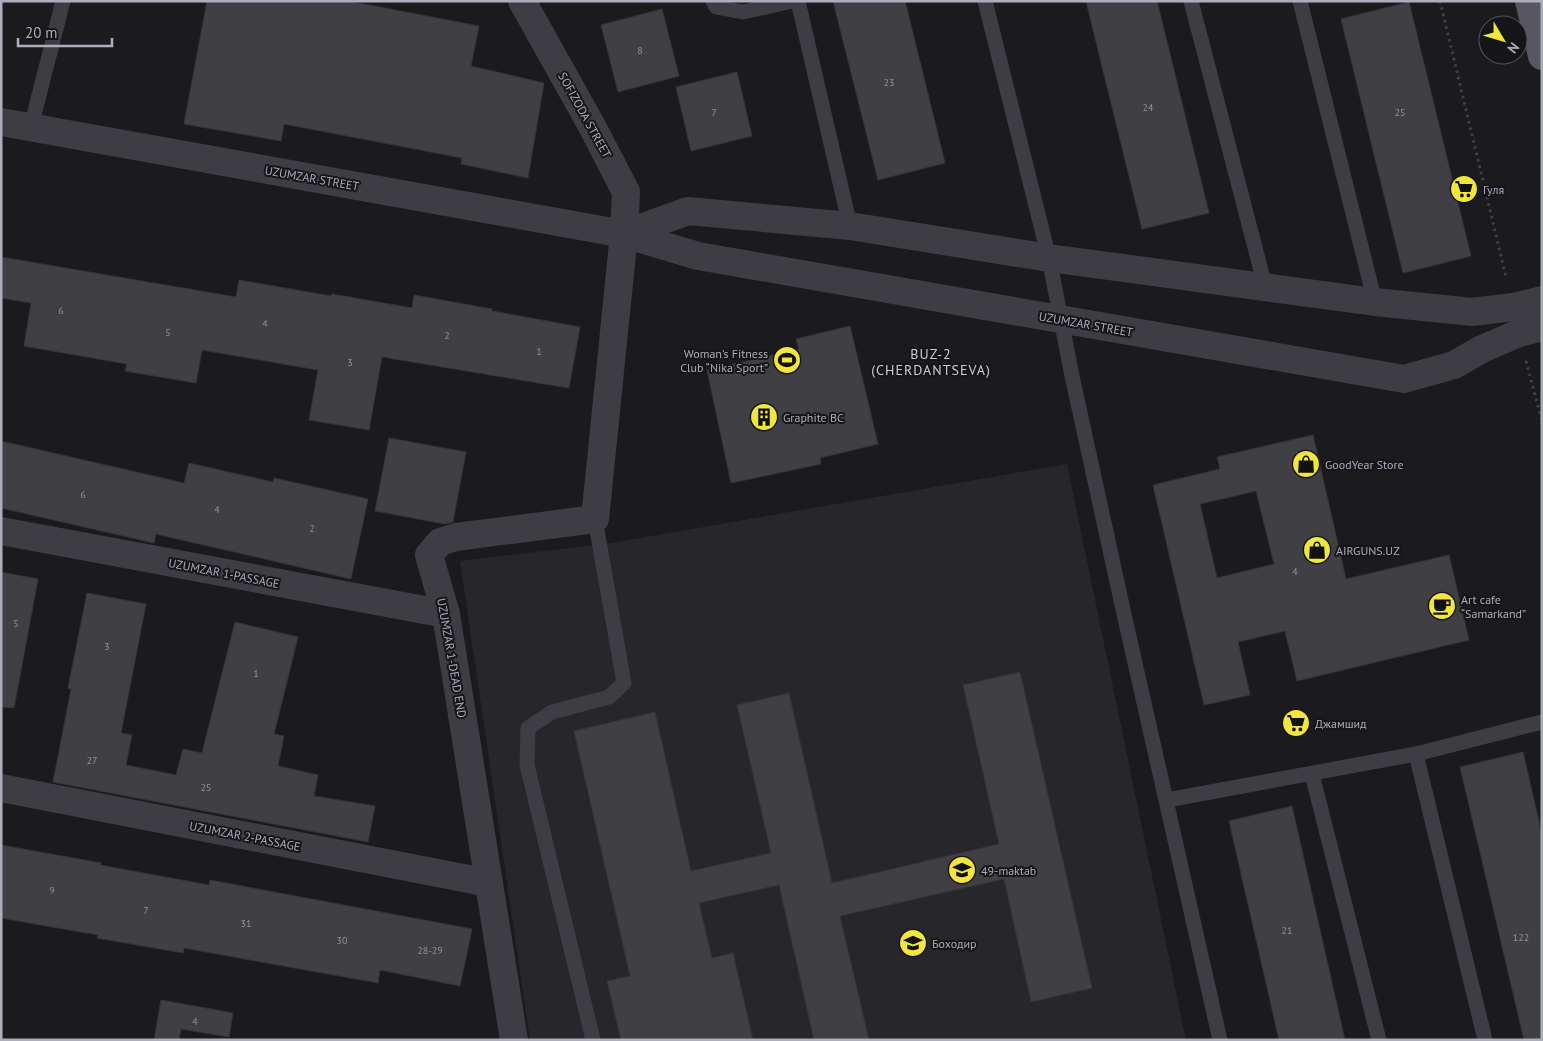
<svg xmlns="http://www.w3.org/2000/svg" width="1543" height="1041" font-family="'PT Sans',sans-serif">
	<rect width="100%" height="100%" fill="#1b1a1d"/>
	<!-- built -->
	<polygon fill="#27262a" points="1067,464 1186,1040 530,1040 460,561 611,543"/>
	<!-- building -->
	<g fill="#403f44" stroke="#363439" fill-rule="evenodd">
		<polygon points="207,1 348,1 479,26 471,66 544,83 528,178 461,164 462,158 284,124 281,141 184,124"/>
		<polygon points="833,1 905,1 945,163 878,180"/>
		<polygon points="1086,1 1157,1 1209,213 1142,229"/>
		<polygon points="1409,2 1471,256 1403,273 1341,19"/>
		<polygon points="662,9 679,76 618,92 601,25"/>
		<polygon points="737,72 752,136 691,151 676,87"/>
		<polygon points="1,257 236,297 239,280 331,296 332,294 412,308 414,295 492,309 492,311 580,327 569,388 382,357 369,430 309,420 318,370 202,350 196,383 125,371 127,364 24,346 31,303 1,298"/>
		<polygon points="850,326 878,444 820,458 821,464 731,483 707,370 799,349 796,339"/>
		<path d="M1313,435L1346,579L1449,555L1469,640L1297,681L1285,631L1238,642L1250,695L1204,705L1153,485L1220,469L1217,457ZM1256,491L1274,564L1217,578L1200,504Z"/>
		<polygon points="389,438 466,452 453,522 445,524 375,511"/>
		<polygon points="1,441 184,483 189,463 273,482 274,478 368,499 351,579 156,534 154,543 1,508"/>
		<polygon points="1,572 38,579 14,708 1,707"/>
		<polygon points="87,593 146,604 121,733 132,735 126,765 176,775 183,749 202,753 235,622 298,637 274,734 284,736 278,766 318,775 314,796 375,806 368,842 53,782 71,689 68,688"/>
		<polygon points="1020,672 1092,988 1031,1002 1004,879 840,916 869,1040 814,1040 779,885 699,903 712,958 733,953 753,1040 621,1040 607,981 630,976 574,731 655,712 691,871 771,853 737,705 789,693 832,883 999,844 963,685"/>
		<polygon points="1523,752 1542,834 1542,1040 1524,1040 1460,767"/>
		<polygon points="1292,806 1345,1040 1279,1040 1229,821"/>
		<polygon points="1,845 101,863 100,865 209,885 210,880 472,929 460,986 380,970 378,983 184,948 183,953 97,938 98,935 1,918"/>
		<polygon points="161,1000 233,1013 229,1037 181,1029 179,1040 154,1040"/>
	</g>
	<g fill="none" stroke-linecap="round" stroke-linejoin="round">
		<!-- path -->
		<g stroke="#414149" stroke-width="3" stroke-dasharray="2.5 4" stroke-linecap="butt">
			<polyline points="1440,1 1506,277"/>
			<polyline points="1526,361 1542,421"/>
		</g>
		<!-- lane -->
		<g stroke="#3e3d44" stroke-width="15">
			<polyline points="713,1 716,7 743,12 792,1"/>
			<polyline points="798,1 850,226"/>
			<polyline points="985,1 1049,258 1072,376 1126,623 1220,1040"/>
			<polyline points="1191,1 1265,286"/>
			<polyline points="1300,1 1375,302"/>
			<polyline points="31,127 63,1"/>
			<polyline points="1312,774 1379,1040"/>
			<polyline points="1167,800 1416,754"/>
			<polyline points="593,1040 527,765 528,728 552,712 609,697 624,683 595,519"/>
			<polyline points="1485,1040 1416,754 1542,722"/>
		</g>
		<!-- street -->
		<g stroke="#3e3d44" stroke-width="28">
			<polyline points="1,122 624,234 698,256 1404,379 1454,365 1482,349 1519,333 1542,327"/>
			<polyline points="624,234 688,211 850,226 1049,258 1375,302 1472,312 1513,307 1542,300"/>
			<polyline points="1,531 446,614"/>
			<polyline points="1,788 489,883"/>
			<polyline points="514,1040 446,614 429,555 440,542 456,537 595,519 624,234 626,192 593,128 522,1"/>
		</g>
		<!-- primary -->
		<polyline stroke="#585761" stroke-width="28" points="1529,1 1542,56"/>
	</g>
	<!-- icons -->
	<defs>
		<g id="supermarket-disc" transform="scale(1.4375)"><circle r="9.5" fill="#f2e63d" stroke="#161518"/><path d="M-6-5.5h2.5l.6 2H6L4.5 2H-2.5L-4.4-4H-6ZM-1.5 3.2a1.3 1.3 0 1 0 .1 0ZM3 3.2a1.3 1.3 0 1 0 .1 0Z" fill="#111"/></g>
		<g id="stadium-disc" transform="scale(1.4375)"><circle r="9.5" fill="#f2e63d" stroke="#161518"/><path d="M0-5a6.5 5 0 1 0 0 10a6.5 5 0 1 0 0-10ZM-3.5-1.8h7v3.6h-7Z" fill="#111"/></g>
		<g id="building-disc" transform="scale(1.4375)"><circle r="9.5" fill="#f2e63d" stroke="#161518"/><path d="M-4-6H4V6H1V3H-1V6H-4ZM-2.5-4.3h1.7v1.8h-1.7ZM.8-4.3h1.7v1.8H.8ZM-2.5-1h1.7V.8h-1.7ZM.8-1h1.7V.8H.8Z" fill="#111"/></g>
		<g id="shop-disc" transform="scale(1.4375)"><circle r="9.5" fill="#f2e63d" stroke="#161518"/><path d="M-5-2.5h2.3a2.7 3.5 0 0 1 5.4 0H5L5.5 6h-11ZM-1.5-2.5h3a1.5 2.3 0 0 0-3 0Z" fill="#111"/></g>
		<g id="cafe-disc" transform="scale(1.4375)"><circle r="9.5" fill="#f2e63d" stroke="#161518"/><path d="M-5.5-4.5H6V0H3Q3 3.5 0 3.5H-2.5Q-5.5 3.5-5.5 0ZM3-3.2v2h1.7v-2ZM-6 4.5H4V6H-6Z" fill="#111"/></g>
		<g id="school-disc" transform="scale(1.4375)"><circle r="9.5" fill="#f2e63d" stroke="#161518"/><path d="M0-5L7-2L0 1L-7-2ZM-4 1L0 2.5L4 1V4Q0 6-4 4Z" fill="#111"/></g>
	</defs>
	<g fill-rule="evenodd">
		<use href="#supermarket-disc" x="1464" y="189"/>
		<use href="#stadium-disc" x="787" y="360"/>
		<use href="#building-disc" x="764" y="417"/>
		<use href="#shop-disc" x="1306" y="464"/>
		<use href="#shop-disc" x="1317" y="550"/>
		<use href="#cafe-disc" x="1442" y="606"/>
		<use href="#supermarket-disc" x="1296" y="723"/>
		<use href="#school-disc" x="962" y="870"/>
		<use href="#school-disc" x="913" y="943"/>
	</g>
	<g text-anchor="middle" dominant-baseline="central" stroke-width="4" stroke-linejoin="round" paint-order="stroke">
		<!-- number labels -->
		<g font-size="10" fill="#92929e">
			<text x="640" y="50">8</text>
			<text x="889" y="82">23</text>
			<text x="1148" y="107">24</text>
			<text x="714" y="112">7</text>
			<text x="1400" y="112">25</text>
			<text x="61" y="310">6</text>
			<text x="265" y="323">4</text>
			<text x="168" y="332">5</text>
			<text x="447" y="335">2</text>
			<text x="539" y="351">1</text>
			<text x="350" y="362">3</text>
			<text x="83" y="494">6</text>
			<text x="217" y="509">4</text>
			<text x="312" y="528">2</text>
			<text x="1295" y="571">4</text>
			<text x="16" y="623">5</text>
			<text x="107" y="646">3</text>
			<text x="256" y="673">1</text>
			<text x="92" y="760">27</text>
			<text x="206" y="787">25</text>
			<text x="52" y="890">9</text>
			<text x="146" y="910">7</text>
			<text x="246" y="923">31</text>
			<text x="1287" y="930">21</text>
			<text x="1521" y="937">122</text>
			<text x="342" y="940">30</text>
			<text x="430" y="950">28-29</text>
			<text x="195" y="1021">4</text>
		</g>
		<!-- street labels -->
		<g font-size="12" fill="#adaebc" stroke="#161518">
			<text transform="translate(585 115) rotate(61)">SOFIZODA STREET</text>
			<text transform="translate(312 178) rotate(10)">UZUMZАR STREET</text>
			<text transform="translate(1086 324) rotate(10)">UZUMZАR STREET</text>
			<text transform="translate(224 573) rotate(11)">UZUMZАR 1-PASSAGE</text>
			<text transform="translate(452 658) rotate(80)">UZUMZАR 1-DEAD END</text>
			<text transform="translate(245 836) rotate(11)">UZUMZАR 2-PASSAGE</text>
		</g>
		<!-- poi labels -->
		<g font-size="12" fill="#adaebc" stroke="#161518" text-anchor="start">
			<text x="1483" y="189">Гуля</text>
			<text x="768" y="353" text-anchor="end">Woman’s Fitness<tspan x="768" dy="14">Club “Nika Sport”</tspan></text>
			<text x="783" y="417">Graphite BC</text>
			<text x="1325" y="464">GoodYear Store</text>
			<text x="1336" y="550">AIRGUNS.UZ</text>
			<text x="1461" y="599">Art cafe<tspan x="1461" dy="14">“Samarkand”</tspan></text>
			<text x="1315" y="723">Джамшид</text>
			<text x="981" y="870">49-maktab</text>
			<text x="932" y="943">Боходир</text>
		</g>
		<!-- neighbourhood labels -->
		<g font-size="14" letter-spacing="1" fill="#ceced8" stroke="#161518">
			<text x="931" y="354">BUZ-2<tspan x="931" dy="16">(CHERDANTSEVA)</tspan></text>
		</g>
	</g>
	<!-- border -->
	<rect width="1543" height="1041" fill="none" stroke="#adaebc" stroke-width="5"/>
	<!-- north arrow -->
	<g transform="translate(1503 40) rotate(128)"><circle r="24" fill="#161518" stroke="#52525a"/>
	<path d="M0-4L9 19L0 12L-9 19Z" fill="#f2e63d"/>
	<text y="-8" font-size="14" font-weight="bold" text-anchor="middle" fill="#adaebc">N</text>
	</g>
	<!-- scale -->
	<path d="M18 38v8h94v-8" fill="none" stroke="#adaebc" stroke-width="2.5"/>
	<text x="25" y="38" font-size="15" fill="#adaebc" stroke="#161518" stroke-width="4" paint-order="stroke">20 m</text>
</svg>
